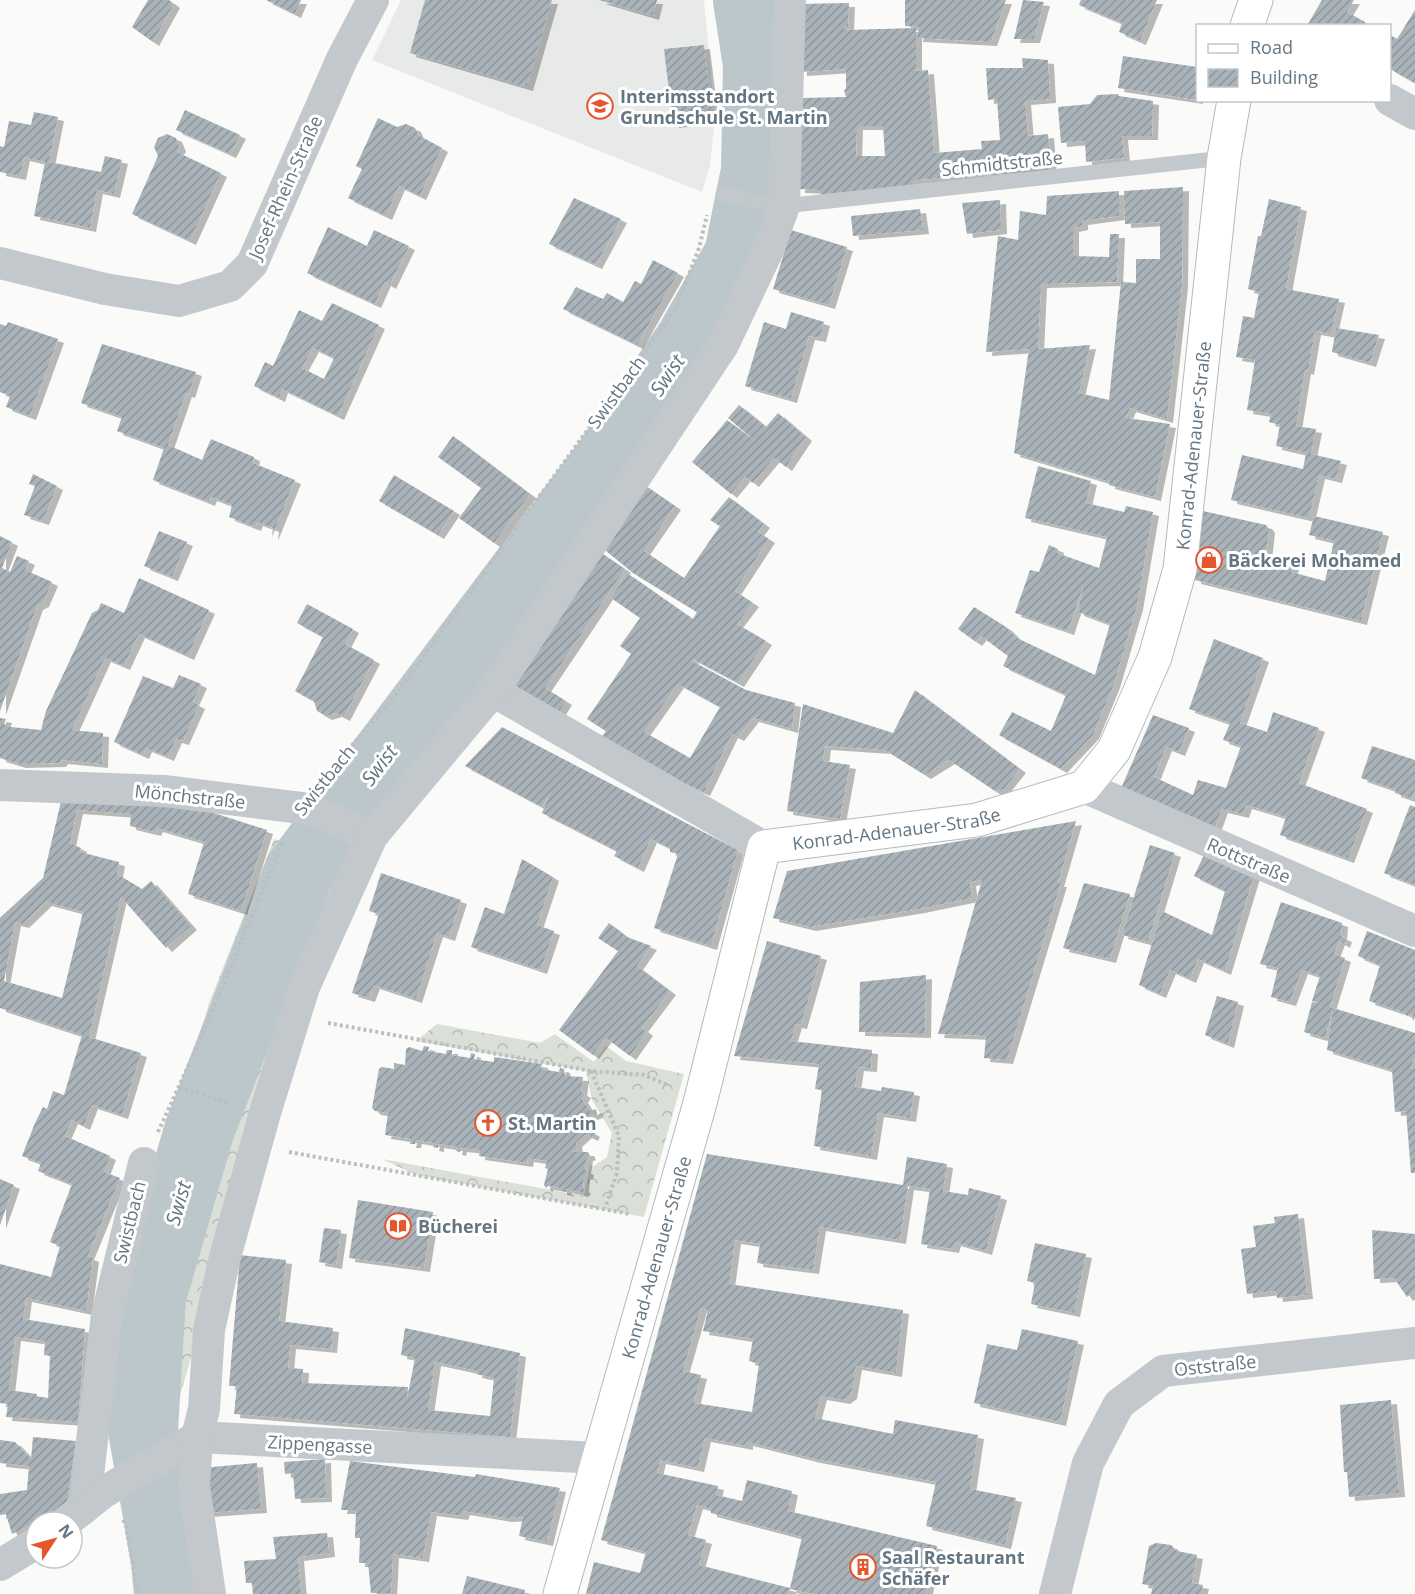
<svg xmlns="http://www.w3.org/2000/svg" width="1415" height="1594" font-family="'Open Sans',sans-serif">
	<defs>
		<pattern id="forest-crowns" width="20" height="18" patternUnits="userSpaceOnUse" patternTransform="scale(1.5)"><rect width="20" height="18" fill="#dadfd7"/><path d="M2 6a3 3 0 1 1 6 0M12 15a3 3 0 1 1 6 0" fill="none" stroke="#b4b9b4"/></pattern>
		<pattern id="building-hatch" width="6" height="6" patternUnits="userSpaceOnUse" patternTransform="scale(1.5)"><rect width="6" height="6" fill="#aab3b9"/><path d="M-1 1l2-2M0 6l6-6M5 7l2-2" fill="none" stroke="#8e969c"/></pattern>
		<filter id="shadow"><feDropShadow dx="6" dy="4" stdDeviation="0" flood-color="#0004"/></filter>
	</defs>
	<rect width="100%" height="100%" fill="#fafaf8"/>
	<!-- built -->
	<polygon fill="#e8e9e9" points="401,0 704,0 715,117 710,166 702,192 372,60"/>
	<!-- forest -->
	<g fill="url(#forest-crowns)">
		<polygon points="274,839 354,860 303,971 171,1427 124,1421 149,1226 209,1003"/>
		<polygon points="437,1024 540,1043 555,1034 594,1062 606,1046 626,1061 684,1074 644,1217 416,1175 382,1159 584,1196 590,1165 594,1166 607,1157 612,1133 592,1100 586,1071 416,1041"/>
	</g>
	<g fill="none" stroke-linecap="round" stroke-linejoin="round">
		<!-- river -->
		<polyline stroke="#bbc7cb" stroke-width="70" points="169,1594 166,1561 143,1430 151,1297 199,1131 299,872 609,460 690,341 739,255 756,171 758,65 748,0"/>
	</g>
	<!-- building -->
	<g fill="url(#building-hatch)" fill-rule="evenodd" filter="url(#shadow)">
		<polygon points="148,0 169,0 174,4 153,42 132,27"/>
		<polygon points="266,0 301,0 295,14"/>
		<polygon points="425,0 552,0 527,87 410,53"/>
		<polygon points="599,0 657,0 653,16"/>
		<polygon points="905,0 1006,0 991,42 917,38 919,27 905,26"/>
		<polygon points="1023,0 1044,2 1034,39 1014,39"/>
		<polygon points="1081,0 1157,0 1140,41 1119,32 1122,23 1079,5"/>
		<polygon points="1322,0 1354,0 1347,12 1365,22 1363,26 1308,24"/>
		<path d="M849,3L848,27L844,26L845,30L916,28V71L928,70L934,153L982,149L981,141L1000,140L997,99L988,100L986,68H1023L1022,58L1048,60L1050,99L1025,101L1028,136L1048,134L1051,171L914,180L913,187L821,197V190L799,189L801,98L846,97L844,90L846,89V69L801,72L800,4ZM857,126H883L885,156H856Z"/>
		<polygon points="1415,10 1415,83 1390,69 1390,35 1397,39"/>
		<polygon points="704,45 713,119 673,124 664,49"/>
		<polygon points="1123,56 1197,67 1197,100 1118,88"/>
		<polygon points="1118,94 1119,96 1153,101 1152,136 1122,136 1124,158 1086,162 1085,141 1061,143 1058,107 1090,104 1097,95"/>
		<polygon points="185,110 240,135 230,154 176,130"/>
		<polygon points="34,112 58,117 49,162 101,172 105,156 122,160 114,194 97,190 90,228 34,216 45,162 24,157 20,176 0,172 0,146 4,147 9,121 31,125"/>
		<polygon points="378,118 397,127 406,124 415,128 418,135 442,148 420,196 399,186 386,216 348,198 362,169 356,166"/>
		<polygon points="167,134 176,138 180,148 177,152 221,173 190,241 132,214 158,156 154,147 158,138"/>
		<polygon points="1183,187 1182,284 1167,419 1130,408 1126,418 1170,424 1155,497 1109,485 1110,482 1014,453 1029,349 986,352 998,236 1018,240 1020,211 1046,215 1047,196 1119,191 1119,216 1082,221 1082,226 1073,228 1073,256 1109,257 1110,234 1119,234 1117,282 1041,284 1038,349 1090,345 1079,393 1109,400 1121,282 1136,283 1136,259 1160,259 1160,222 1125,224 1124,191"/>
		<polygon points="574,198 621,219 596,265 549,244"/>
		<polygon points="1269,199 1301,207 1286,289 1339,299 1331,334 1315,331 1308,371 1305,370 1296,426 1316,429 1311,454 1341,461 1336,479 1319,475 1309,518 1231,500 1242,455 1303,469 1306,453 1276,446 1280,425 1269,422 1271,414 1247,410 1255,360 1236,357 1243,316 1254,318 1259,292 1248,289 1258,236 1261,236"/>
		<polygon points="1000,200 1001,230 967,234 962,203"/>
		<polygon points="920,209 923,230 853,236 851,216"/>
		<polygon points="328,227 367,246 374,230 409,246 390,285 385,282 375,304 307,273"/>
		<polygon points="791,230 847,247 829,305 773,289"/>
		<polygon points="653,260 678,273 637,345 563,309 576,287 603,299 607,293 623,302 635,281 641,284"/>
		<path d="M332,303L379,325L338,416L282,389L279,398L254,386L265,362L273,366L299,310L322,321ZM313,348L334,358L324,379L302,368Z"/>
		<polygon points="791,312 824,322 820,338 809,336 791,399 745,386 764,322 786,329"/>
		<polygon points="8,322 58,339 30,416 6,407 10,396 0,392 0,324 6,326"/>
		<polygon points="1336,328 1379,335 1370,363 1332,352"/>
		<polygon points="102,344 196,372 189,394 186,393 168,445 202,460 211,439 254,457 253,463 295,480 272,537 273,528 257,522 255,527 229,517 232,505 211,497 209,502 153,480 164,448 117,431 122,417 81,403"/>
		<polygon points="739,405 766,427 778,413 806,437 786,467 774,458 753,483 745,477 731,494 692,462 727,420 755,441 728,418"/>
		<polygon points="453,436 530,494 494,543 459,518 481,488 438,457"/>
		<polygon points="1038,466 1091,481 1086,503 1124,512 1126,506 1153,512 1137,606 1114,684 1093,735 1061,769 999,735 1012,712 1051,731 1066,695 1003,666 1008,656 981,636 976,642 958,629 974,607 1006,627 1017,638 1095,675 1110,624 1078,612 1083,587 1068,631 1015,613 1030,570 1039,572 1049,545 1058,549 1057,553 1099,568 1107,537 1025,518"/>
		<polygon points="33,474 57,486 43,521 24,515 35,486 29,484"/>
		<polygon points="394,475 454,511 438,535 379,501"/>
		<path d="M643,484L675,506L644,551L684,578L720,526L710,520L729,497L764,524L758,532L769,539L735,591L753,603L737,624L766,641L738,683L693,659L692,661L746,690L795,703L792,729L753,718L738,737L732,734L704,792L651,769L600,739L606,731L587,719L631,654L620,646L640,618L611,598L627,573L693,619L697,612L633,573L600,546ZM678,684L720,707L690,758L644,732Z"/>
		<polygon points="1203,511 1266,525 1269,529 1266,556 1294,563 1291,572 1325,581 1334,541 1309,535 1314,516 1383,532 1361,621 1195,580"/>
		<polygon points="159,531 187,542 172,577 144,566"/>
		<polygon points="0,536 12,542 2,568 10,572 17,556 29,561 25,570 52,582 43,603 37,606 0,711"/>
		<polygon points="597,550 625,569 545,688 566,701 558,714 516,687 514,682"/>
		<polygon points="139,578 209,610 188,656 139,634 124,666 105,658 72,730 103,733 102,764 62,760 60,763 20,764 0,758 0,718 6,719 4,724 11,727 41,730 46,711 92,613 98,610 101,603 124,613"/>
		<polygon points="307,604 353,629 345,644 374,660 344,717 336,713 326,716 317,711 314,701 295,691 323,637 297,623"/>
		<polygon points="1214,639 1263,658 1240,723 1267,732 1273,712 1319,728 1299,783 1367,809 1348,859 1280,835 1286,817 1246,805 1243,814 1222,809 1215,828 1119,793 1153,715 1189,728 1179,752 1166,747 1154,777 1193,795 1198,780 1226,788 1241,746 1223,740 1230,723 1189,709"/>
		<polygon points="179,675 201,684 193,702 199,705 183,741 176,739 168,757 146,748 143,755 114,742 143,676 173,688"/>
		<polygon points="915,690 1020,769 1004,789 995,791 949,760 925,775 885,750 825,746 823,761 850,765 840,819 787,811 803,704 893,733"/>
		<polygon points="502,727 738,850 711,946 654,928 678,854 670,852 670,848 651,839 638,868 614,856 617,851 542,813 550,793 542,807 465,766"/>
		<polygon points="1372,746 1415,760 1415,790 1412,799 1395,793 1396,790 1361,778"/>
		<path d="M63,793L173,800L267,830L241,911L188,894L204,842L157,828L155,832L130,826L131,814L77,810L70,843L81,848L80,852L119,862L117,874L142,889L151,881L191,926L166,948L121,897L89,1037L141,1053L122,1115L92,1105L84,1126L72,1120L65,1136L110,1156L104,1172L120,1178L88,1256L93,1258L86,1311L26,1298L23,1319L85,1329L78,1422L6,1417L8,1404L0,1403V1264L51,1277L60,1246L50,1242L72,1184L38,1171L41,1163L22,1156L35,1123L43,1107L47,1109L53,1091L64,1095L82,1035L0,1008V918L43,878ZM46,902L83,912L62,998L4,981L15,922L23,924ZM15,1337L45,1341L44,1355L50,1356L48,1398L36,1396L37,1394L9,1390Z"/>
		<polygon points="1410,805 1415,807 1415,885 1384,873"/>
		<polygon points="1076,821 1058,883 1061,883 1007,1060 984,1058 986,1036 938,1034 982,880 970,882 972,898 919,909 810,927 773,918 787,871"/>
		<polygon points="1150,845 1175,853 1148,942 1122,935"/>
		<polygon points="1205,853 1254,875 1225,971 1198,959 1190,979 1170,970 1160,994 1139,985 1162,911 1212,935 1225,891 1194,876"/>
		<polygon points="522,859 553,877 537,925 554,931 541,970 471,947 485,907 504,914"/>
		<polygon points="381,873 461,900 449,937 437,933 416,999 374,985 369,998 352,993 379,914 369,911"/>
		<polygon points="1084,883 1130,894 1110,959 1063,948"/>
		<polygon points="1281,902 1342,923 1341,936 1346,938 1344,944 1339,941 1334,954 1345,958 1330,1007 1415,1033 1415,1057 1410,1069 1415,1069 1415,1173 1411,1173 1406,1111 1395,1112 1392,1070 1327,1050 1333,1008 1325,1038 1304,1032 1312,1002 1320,1003 1312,1001 1320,976 1302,970 1290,1002 1271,997 1278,968 1260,964"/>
		<polygon points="609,923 627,937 651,946 637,966 670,991 642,1028 647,1032 630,1056 606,1038 593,1055 559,1030 618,951 598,938"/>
		<polygon points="1367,931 1415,950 1415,1017 1408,1014 1408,1017 1405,1013 1369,1001 1380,965 1358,956"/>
		<polygon points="767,941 821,956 801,1025 796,1024 791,1041 872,1050 871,1068 858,1067 855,1087 881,1091 882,1087 914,1092 910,1118 878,1113 871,1156 814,1146 822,1090 815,1089 819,1064 734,1056"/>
		<polygon points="926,975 925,1034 859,1032 860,982"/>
		<polygon points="1217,996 1238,1002 1228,1044 1205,1035"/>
		<polygon points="424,1046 429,1047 428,1051 446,1054 447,1050 452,1050 452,1055 470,1058 471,1053 475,1054 474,1059 494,1062 494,1057 542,1064 541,1069 559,1072 560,1068 564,1069 565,1076 583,1077 581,1092 585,1094 582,1099 590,1111 596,1109 597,1114 591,1116 589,1130 594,1133 592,1137 586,1134 576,1143 577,1149 572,1152 588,1152 590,1156 587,1157 585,1170 588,1171 587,1175 584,1175 583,1188 585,1190 582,1193 566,1189 566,1192 561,1191 561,1188 548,1186 546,1188 544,1185 548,1169 545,1168 547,1161 528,1158 527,1163 479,1156 480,1150 461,1148 460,1152 456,1151 457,1147 438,1144 438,1148 433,1147 434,1143 416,1140 415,1144 410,1144 411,1139 385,1135 388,1113 375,1111 372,1108 379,1069 382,1067 394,1069 394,1063 405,1065 406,1049 409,1047 422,1051"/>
		<path d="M707,1154L903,1185L907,1157L947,1164L943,1191L968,1195L969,1188L1001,1196L986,1251L955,1242L953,1249L921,1244L930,1189L908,1186L900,1240L820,1227L813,1270L757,1263L760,1244L735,1240L729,1284L903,1310L896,1373L856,1366L851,1395L844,1400L821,1396L815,1418L893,1434L895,1420L978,1435L970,1489L1016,1498L1005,1545L926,1526L936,1482L815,1459L747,1442V1446L705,1438L698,1468L660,1460L657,1473L718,1486L716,1495L742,1501L747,1480L792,1491L788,1511L937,1546L926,1594H813L790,1589L788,1594H586L594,1562L640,1573L646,1552L601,1540ZM701,1308L708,1310L703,1331L753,1339L749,1361L759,1364L752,1412L694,1403L701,1375L683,1371ZM697,1505L711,1509V1513L802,1537L790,1588L699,1565L706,1540L688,1535Z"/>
		<polygon points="0,1179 14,1185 0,1225"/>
		<polygon points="358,1200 433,1212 424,1268 349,1258"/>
		<polygon points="1298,1214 1307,1295 1277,1298 1276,1291 1247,1294 1241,1249 1256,1247 1253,1226 1275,1223 1274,1217"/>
		<polygon points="324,1228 341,1230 336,1265 319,1262"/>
		<polygon points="1372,1230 1415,1234 1415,1291 1407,1297 1394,1278 1374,1279"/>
		<polygon points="1035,1243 1086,1254 1074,1313 1031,1304 1035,1283 1027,1281"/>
		<path d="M240,1255L286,1260L279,1321L333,1328L331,1349L290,1345L288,1368L303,1369L302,1383L408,1387L407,1399L415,1358L401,1355L405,1328L520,1353L510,1437L234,1414L237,1386H229ZM435,1362L477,1371L476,1374L494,1378L490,1416L428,1410Z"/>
		<polygon points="1022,1329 1078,1341 1060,1422 974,1403 987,1344 1017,1350"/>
		<polygon points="1391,1400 1399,1493 1349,1497 1347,1472 1344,1472 1340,1405"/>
		<polygon points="33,1437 76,1441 66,1508 12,1534 6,1514 0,1515 0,1494 27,1490 29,1466 0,1463 0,1440 15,1442 31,1459"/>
		<polygon points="325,1459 326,1498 295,1499 293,1473 285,1474 284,1462"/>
		<polygon points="350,1461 475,1477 476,1474 560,1488 547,1542 519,1536 523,1517 506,1518 464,1511 462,1516 431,1512 423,1558 393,1554 391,1593 371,1593 368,1563 359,1563 360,1538 355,1538 356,1510 341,1510"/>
		<polygon points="257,1463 261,1509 206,1513 202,1468"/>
		<polygon points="327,1533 329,1553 298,1557 301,1594 253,1594 252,1583 246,1583 244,1561 276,1559 273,1537"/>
		<polygon points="1156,1543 1171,1545 1177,1551 1197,1555 1192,1583 1203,1585 1201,1594 1151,1594 1153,1586 1142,1584 1149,1546"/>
		<polygon points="467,1576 525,1590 524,1594 462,1594"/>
	</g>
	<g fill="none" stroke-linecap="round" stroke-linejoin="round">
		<!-- secondary casing -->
		<g stroke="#b3babf" stroke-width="35">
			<g id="secondary">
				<polyline points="1247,26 1256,0"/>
				<path id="s1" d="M560,1594L700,1103L764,847L977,820L1084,787L1114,750L1155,657L1180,569L1224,158L1234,100"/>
			</g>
		</g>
		<!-- path -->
		<g stroke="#bbbfc2" stroke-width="4" stroke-dasharray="3 3" stroke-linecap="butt">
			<polyline points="324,777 391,701 676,308 699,248 707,215"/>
			<polyline points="328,1023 591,1071 644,1075 668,1085"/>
			<polyline points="591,1071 619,1136 617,1173 605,1208"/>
			<polyline points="179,1088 230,1103"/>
			<polyline points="158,1132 202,1036 283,841"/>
			<polyline points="289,1152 630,1214"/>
			<polyline points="123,1520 126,1525 138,1594"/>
		</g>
		<!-- service -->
		<g stroke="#c3c8cc" stroke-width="15">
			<polyline points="723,194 773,205"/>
			<polyline points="784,206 1224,158"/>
		</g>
		<!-- minor -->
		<g stroke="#c3c8cc" stroke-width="32">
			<polyline points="1390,100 1415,114"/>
			<polyline points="0,263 105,289 179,301 230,286 252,264 342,59 373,0"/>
			<polyline points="493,691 764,847"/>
			<polyline points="0,785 164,791 309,809 372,836"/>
			<polyline points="1084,787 1415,931"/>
			<polyline points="84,1508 107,1315 144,1163"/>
			<polyline points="66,1522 104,1492 197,1437 599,1458"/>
			<polyline points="0,1565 36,1543"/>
			<polyline points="210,1594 194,1486 197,1437 204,1409 209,1330 225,1257 265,1113 304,987 372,836 493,691 723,345 768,250 784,206 790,0"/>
			<polyline points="1055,1594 1088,1463 1119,1404 1163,1371 1415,1343"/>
		</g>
		<!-- secondary -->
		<use href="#secondary" stroke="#fff" stroke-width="33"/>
	</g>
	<!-- icons -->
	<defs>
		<g id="school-ring" transform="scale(1.35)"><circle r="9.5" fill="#fff" stroke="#e4572e" stroke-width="1.5"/><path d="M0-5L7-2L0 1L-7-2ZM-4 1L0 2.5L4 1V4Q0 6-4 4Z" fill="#e4572e"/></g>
		<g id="shop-ring" transform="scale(1.35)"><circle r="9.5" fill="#fff" stroke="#e4572e" stroke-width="1.5"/><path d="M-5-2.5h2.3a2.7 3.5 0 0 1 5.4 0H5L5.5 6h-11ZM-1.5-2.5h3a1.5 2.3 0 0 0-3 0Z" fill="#e4572e"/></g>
		<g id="church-ring" transform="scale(1.35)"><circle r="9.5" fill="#fff" stroke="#e4572e" stroke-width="1.5"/><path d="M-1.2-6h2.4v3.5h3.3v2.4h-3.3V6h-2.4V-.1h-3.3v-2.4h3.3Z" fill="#e4572e"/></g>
		<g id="library-ring" transform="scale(1.35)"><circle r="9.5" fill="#fff" stroke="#e4572e" stroke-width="1.5"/><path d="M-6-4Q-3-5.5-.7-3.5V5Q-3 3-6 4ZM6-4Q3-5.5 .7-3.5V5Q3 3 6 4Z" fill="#e4572e"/></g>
		<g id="building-ring" transform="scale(1.35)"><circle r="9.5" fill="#fff" stroke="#e4572e" stroke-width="1.5"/><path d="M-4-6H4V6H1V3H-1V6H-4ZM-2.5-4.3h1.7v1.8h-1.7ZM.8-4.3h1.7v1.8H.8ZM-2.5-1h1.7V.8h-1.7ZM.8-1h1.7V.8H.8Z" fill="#e4572e"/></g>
	</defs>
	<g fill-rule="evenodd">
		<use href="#school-ring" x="600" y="106"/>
		<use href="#shop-ring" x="1209" y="560"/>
		<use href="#church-ring" x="488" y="1123"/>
		<use href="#library-ring" x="398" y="1226"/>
		<use href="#building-ring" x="863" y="1567"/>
	</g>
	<g text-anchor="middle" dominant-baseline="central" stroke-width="6" stroke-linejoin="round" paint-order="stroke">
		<!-- poi labels -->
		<g font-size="18" font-weight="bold" fill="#657683" stroke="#fff" text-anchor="start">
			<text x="620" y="96">Interimsstandort<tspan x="620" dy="21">Grundschule St. Martin</tspan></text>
			<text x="1228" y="560">Bäckerei Mohamed</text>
			<text x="508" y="1123">St. Martin</text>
			<text x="418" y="1226">Bücherei</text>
			<text x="882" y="1557">Saal Restaurant<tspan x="882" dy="21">Schäfer</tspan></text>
		</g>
		<!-- street labels -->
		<g font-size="18" fill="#657683" stroke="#fff">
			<text transform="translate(1002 163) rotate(-6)">Schmidtstraße</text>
			<text transform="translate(285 187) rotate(-66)">Josef-Rhein-Straße</text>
			<text transform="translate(616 392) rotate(-54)">Swistbach</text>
			<text stroke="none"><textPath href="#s1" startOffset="1466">Konrad-Adenauer-Straße</textPath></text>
			<text transform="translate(324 780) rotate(-51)">Swistbach</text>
			<text transform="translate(190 796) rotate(6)">Mönchstraße</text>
			<text stroke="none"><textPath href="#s1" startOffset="908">Konrad-Adenauer-Straße</textPath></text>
			<text transform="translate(1249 860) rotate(23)">Rottstraße</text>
			<text transform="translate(129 1222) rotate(-76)">Swistbach</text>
			<text stroke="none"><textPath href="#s1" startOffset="350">Konrad-Adenauer-Straße</textPath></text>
			<text transform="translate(1215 1365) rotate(-6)">Oststraße</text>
			<text transform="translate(320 1444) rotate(3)">Zippengasse</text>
		</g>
		<!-- water labels -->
		<g font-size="20" font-style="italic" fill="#60757c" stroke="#fff">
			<text transform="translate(667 375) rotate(-56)">Swist</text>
			<text transform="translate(379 765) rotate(-53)">Swist</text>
			<text transform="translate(178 1203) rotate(-74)">Swist</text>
		</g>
	</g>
	<!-- legend -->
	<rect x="1196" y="24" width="195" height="78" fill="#ffffff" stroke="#c1c8cd" stroke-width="1.5"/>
	<rect x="1208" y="44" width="30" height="9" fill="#ffffff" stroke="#c1c8cd" stroke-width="1.5"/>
	<text x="1250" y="54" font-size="18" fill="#657683">Road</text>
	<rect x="1208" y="69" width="30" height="18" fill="url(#building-hatch)" stroke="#c1c8cd" stroke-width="1.5"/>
	<text x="1250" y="84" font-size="18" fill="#657683">Building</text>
	<!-- north arrow -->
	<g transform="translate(54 1540) rotate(54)"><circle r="28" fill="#ffffff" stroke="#c1c8cd" stroke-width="1.5"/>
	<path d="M0-4.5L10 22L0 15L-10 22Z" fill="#e4572e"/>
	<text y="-9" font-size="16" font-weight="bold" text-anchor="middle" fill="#657683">N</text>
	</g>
</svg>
